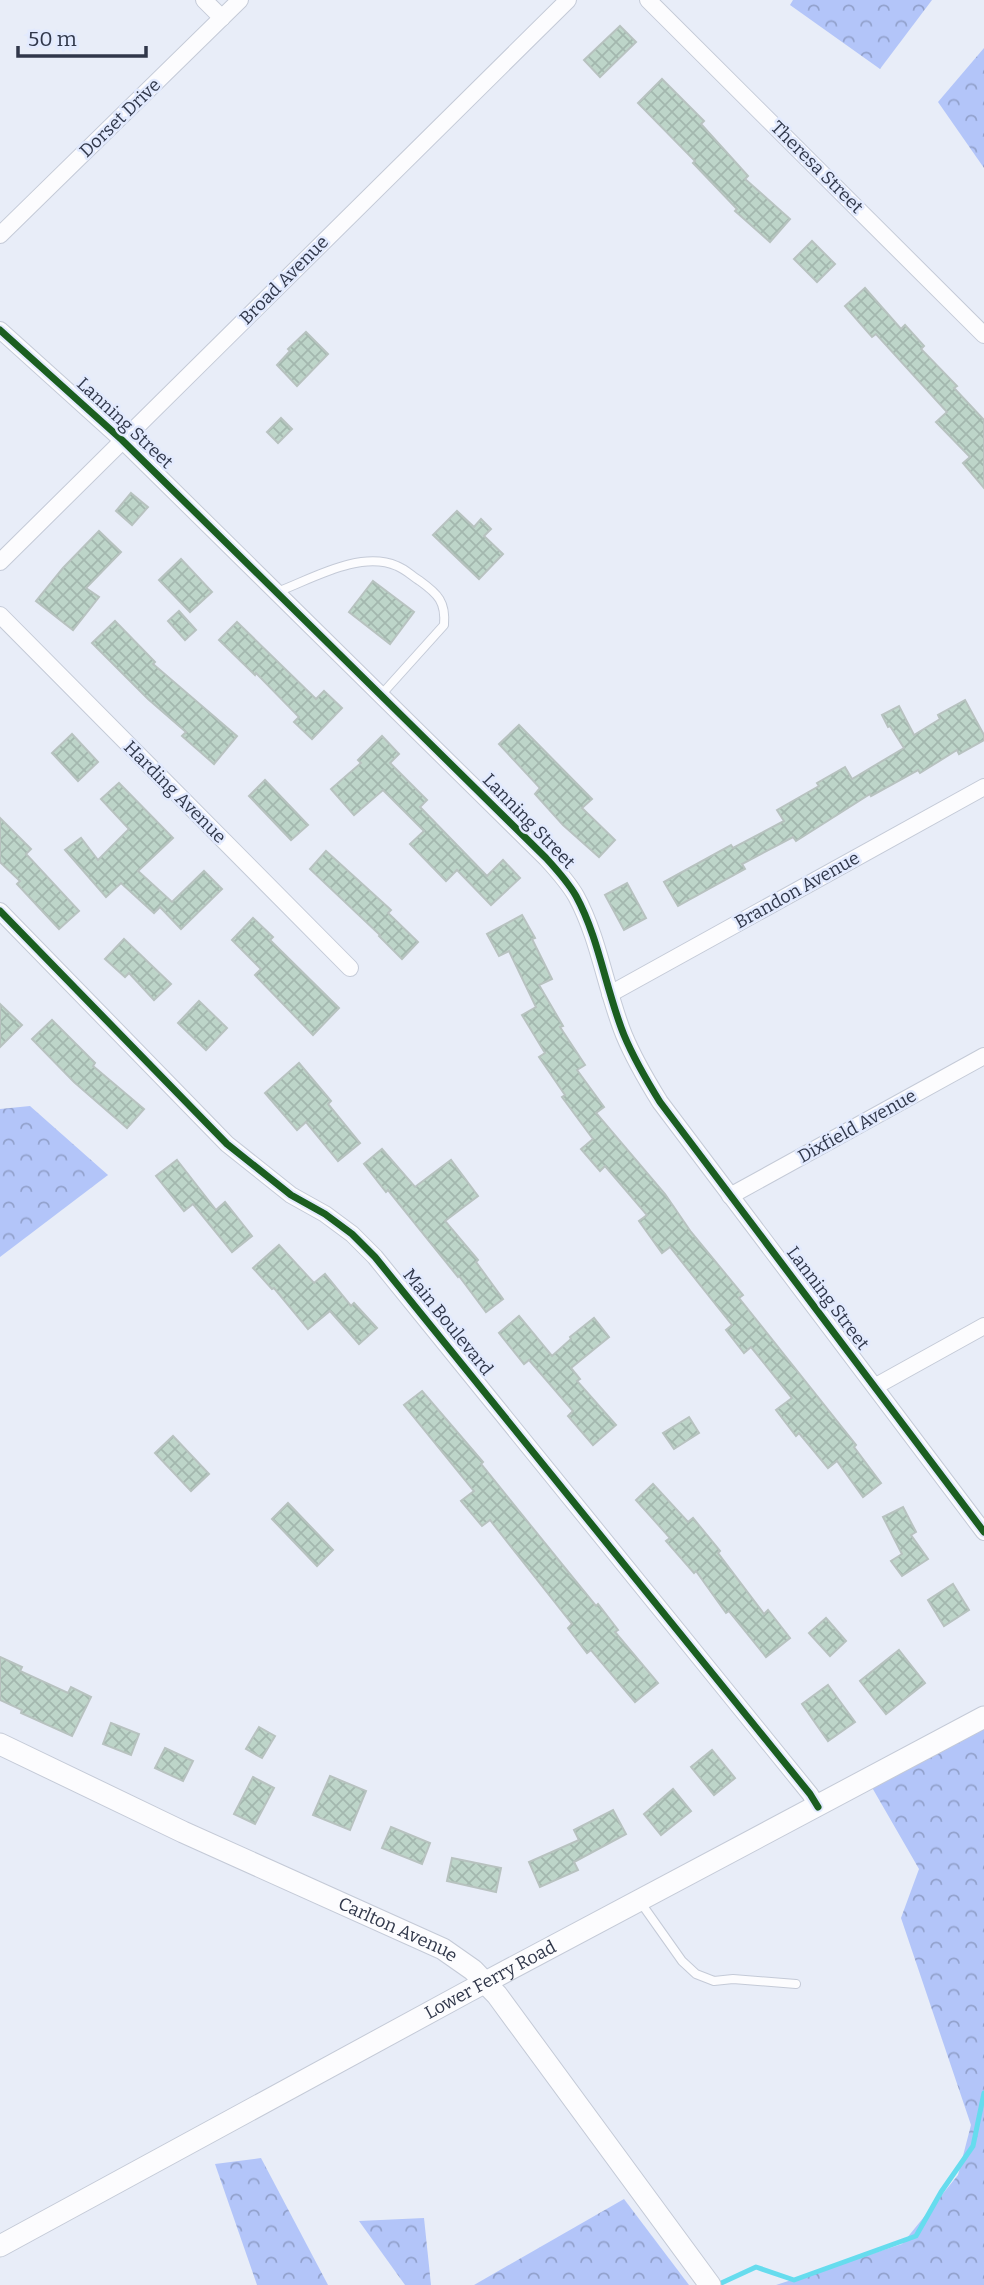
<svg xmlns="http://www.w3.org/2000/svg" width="984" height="2285" font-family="Bitter,serif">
	<defs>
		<pattern id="forest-crowns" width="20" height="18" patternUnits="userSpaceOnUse" patternTransform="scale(1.75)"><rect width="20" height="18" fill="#b3c5f9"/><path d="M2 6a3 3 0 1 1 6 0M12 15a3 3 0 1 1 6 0" fill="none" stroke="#92a1cc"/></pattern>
		<pattern id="building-cross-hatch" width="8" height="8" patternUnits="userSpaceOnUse" patternTransform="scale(1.75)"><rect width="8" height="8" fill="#bdd5c9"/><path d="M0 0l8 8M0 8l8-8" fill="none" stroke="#a3b7ae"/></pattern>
	</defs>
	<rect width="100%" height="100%" fill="#e8edf8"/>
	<!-- forest -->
	<g fill="url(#forest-crowns)">
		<polygon points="793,0 932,0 880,69 790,5"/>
		<polygon points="984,48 984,168 938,102"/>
		<polygon points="30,1106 108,1175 0,1257 0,1109"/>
		<polygon points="984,1727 984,2285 776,2285 902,2244 958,2175 971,2125 901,1918 919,1869 870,1784"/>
		<polygon points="261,2158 328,2285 257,2285 215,2164"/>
		<polygon points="624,2199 689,2285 474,2285"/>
		<polygon points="424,2218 431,2285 405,2285 359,2221"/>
	</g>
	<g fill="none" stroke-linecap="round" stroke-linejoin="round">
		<!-- stream -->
		<polyline stroke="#66dcee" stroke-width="5" points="717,2285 756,2267 794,2280 916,2236 941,2192 973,2146 984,2093"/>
	</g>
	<!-- building -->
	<g fill="url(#building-cross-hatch)" stroke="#b7c2bf" stroke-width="2">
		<polygon points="620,26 636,42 600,77 584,60"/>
		<polygon points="662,79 704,121 701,124 748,176 745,179 790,219 770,242 735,211 737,209 693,163 695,161 638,103"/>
		<polygon points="812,241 835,264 817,282 794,259"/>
		<polygon points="865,288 901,329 905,325 924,346 921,349 957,386 954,388 984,420 984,488 963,463 970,457 936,422 947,412 876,334 872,337 845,306"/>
		<polygon points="306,332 328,354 297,386 277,365 290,351 288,349"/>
		<polygon points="281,418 292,429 278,443 267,432"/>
		<polygon points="131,493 148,507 132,525 116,511"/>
		<polygon points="457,511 474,527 481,519 491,529 484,536 503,554 479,579 433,535"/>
		<polygon points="99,531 121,552 86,588 99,597 73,630 36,601 63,568"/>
		<polygon points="181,559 212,592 190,612 159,580"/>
		<polygon points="373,581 414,612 390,644 349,612"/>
		<polygon points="179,611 196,630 185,640 168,621"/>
		<polygon points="115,621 155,662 153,664 237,736 214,764 182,736 186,732 148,699 92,643"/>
		<polygon points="237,622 316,699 324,691 342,708 312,739 294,722 299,717 256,673 255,675 219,640"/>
		<polygon points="965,700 984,735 984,740 959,754 957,750 920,773 918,770 871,796 870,794 796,841 793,837 742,864 745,869 678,906 664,882 731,845 733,848 784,821 777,810 819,786 817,783 845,767 852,779 904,748 890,726 888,727 882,715 899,706 914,735 940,719 938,715"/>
		<polygon points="519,725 592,799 582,808 615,840 599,857 563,825 535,794 540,788 499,744"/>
		<polygon points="72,734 98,762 78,781 52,753"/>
		<polygon points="382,736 399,754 390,763 427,800 420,807 487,876 503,860 520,878 491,905 457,870 446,881 410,844 424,831 383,790 354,815 331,789 361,763 358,760"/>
		<polygon points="265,780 308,825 291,840 249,796"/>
		<polygon points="119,783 173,838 138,871 172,902 204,871 222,889 181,929 160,907 154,913 121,883 106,897 65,850 81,838 98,860 129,829 101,799"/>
		<polygon points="0,818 31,849 26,854 79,911 59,929 17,884 20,881 0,862"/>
		<polygon points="326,851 391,910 388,913 418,942 402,959 379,936 380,935 310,869"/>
		<polygon points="627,883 646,918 624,930 605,895"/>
		<polygon points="522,915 535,938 532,939 552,979 539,985 563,1026 560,1027 585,1065 577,1070 604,1107 596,1113 665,1194 691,1232 743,1295 739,1298 856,1445 854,1447 881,1483 863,1497 837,1461 828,1468 799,1433 796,1436 776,1410 792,1398 751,1347 744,1353 726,1330 732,1325 670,1247 662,1253 639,1221 647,1215 605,1166 600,1171 581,1149 593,1139 562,1097 565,1095 539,1057 545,1053 522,1015 536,1007 509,951 499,956 487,934"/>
		<polygon points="253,918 273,937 270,940 339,1008 313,1035 255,975 261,969 232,940"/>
		<polygon points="124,939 171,984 154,1000 129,973 125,977 105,959"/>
		<polygon points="199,1001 227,1028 206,1050 178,1023"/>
		<polygon points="0,1004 22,1025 0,1047"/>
		<polygon points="52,1020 95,1063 93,1066 144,1109 127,1128 74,1082 32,1039"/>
		<polygon points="299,1063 331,1101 328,1104 360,1143 338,1161 306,1122 297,1130 265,1093"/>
		<polygon points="382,1149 415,1187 451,1160 478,1196 445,1221 478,1260 476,1262 503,1299 486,1312 459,1276 458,1277 388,1190 386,1192 364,1164"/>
		<polygon points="177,1160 216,1210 225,1202 252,1236 232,1252 193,1204 184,1211 156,1176"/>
		<polygon points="279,1245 314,1283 325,1274 351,1306 354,1303 377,1328 359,1344 330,1311 308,1329 274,1288 272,1289 253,1268"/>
		<polygon points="519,1316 552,1356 571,1339 570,1337 594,1318 609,1337 571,1368 580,1379 577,1381 616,1425 593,1445 568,1416 573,1411 529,1360 524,1364 499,1333"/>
		<polygon points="422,1391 483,1462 481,1464 561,1563 596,1606 598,1604 618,1630 615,1632 658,1683 635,1702 591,1650 587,1653 568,1628 572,1624 490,1520 482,1526 461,1501 474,1491 404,1405"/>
		<polygon points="689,1417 699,1433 674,1449 663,1433"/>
		<polygon points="173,1436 209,1474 191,1491 155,1453"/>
		<polygon points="653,1484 688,1522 693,1518 720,1551 718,1553 764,1614 768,1610 790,1638 766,1657 729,1611 726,1613 696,1571 694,1573 666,1541 670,1538 636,1500"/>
		<polygon points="288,1503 333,1550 317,1566 272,1519"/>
		<polygon points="903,1507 916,1532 911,1535 928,1559 902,1576 891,1561 902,1554 883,1517"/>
		<polygon points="953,1584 969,1610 944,1626 928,1600"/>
		<polygon points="826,1618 846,1641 830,1656 809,1633"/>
		<polygon points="899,1650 925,1683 886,1714 860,1681"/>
		<polygon points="0,1657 22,1667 20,1671 68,1693 71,1687 91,1697 72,1736 21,1713 22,1710 0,1700"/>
		<polygon points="828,1685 855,1722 828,1741 802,1704"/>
		<polygon points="111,1723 139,1734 131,1755 103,1744"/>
		<polygon points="259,1727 275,1736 262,1758 246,1749"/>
		<polygon points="165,1748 193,1761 183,1781 155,1768"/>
		<polygon points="712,1750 735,1778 714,1795 691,1767"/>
		<polygon points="330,1776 366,1791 350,1830 313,1815"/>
		<polygon points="253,1777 274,1788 255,1824 234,1814"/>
		<polygon points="673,1789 691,1811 661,1835 644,1814"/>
		<polygon points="613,1810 626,1834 574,1862 578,1870 540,1887 529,1862 579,1840 574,1830"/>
		<polygon points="391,1827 430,1843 422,1864 382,1848"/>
		<polygon points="452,1858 501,1868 496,1892 447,1881"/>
	</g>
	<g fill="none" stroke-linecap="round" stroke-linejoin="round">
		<!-- service casing -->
		<g stroke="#c4cad7" stroke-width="10">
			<g id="service">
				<path d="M277,592C312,579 360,550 397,566C405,569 412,576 420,581C438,594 446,602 444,625L381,695"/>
				<polyline points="641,1903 682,1961 696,1974 714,1981 733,1979 796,1984"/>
			</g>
		</g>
		<!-- minor casing -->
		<g stroke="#c4cad7" stroke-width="18">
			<g id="minor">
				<polyline points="204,0 222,18"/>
				<polyline points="648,0 984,335"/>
				<polyline points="0,235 240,0"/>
				<path d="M0,330L122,440L546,858C557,870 568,882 576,896C599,938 606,991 624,1035C634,1059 647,1081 660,1102L984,1532"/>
				<polyline points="0,562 568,0"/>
				<polyline points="0,615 350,968"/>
				<polyline points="0,911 227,1144 291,1195 325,1214 352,1234 375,1257 810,1794 818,1807"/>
				<polyline points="610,994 984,787"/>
				<polyline points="730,1196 984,1056"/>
				<polyline points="876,1386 984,1326"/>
			</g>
		</g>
		<!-- tertiary casing -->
		<g stroke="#c4cad7" stroke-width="23">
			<g id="tertiary">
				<path id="s1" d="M0,1744L183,1832L443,1949L473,1970L497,1995L710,2285"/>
				<path id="s2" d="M0,2246L467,1992L984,1717"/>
			</g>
		</g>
		<!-- service -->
		<use href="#service" stroke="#fcfcfe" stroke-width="8"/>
		<!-- minor -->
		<use href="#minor" stroke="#fcfcfe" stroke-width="16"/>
		<!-- tertiary -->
		<use href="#tertiary" stroke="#fcfcfe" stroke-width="21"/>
		<!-- cycleway casing -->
		<g stroke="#e2eafe" stroke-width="11">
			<g id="cycleway">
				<path d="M0,330L122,440L546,858C557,870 568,882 576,896C599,938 606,991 624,1035C634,1059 647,1081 660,1102L984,1532"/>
				<polyline points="0,911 227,1144 291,1195 325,1214 352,1234 375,1257 810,1794 818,1807"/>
			</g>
		</g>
		<!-- cycleway -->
		<use href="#cycleway" stroke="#1b5e20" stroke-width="7"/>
	</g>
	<g text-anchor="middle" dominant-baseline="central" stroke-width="5" stroke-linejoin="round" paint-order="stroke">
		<!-- street labels -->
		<g font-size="18" fill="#30374a" stroke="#e2eafe">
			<text transform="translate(120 118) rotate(-44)">Dorset Drive</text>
			<text transform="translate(817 167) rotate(45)">Theresa Street</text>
			<text transform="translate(284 280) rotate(-45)">Broad Avenue</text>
			<text transform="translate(125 423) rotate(43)">Lanning Street</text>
			<text transform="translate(175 792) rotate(45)">Harding Avenue</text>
			<text transform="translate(529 821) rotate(46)">Lanning Street</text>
			<text transform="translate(797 890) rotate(-29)">Brandon Avenue</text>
			<text transform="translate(857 1126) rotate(-29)">Dixfield Avenue</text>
			<text transform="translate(828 1298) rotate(53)">Lanning Street</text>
			<text transform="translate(448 1322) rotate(51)">Main Boulevard</text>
			<text stroke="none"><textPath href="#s1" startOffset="439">Carlton Avenue</textPath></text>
			<text stroke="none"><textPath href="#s2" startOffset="558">Lower Ferry Road</textPath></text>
		</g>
	</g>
	<!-- scale -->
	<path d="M18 46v10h128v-10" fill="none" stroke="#30374a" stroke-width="3.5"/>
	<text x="28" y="46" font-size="21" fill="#30374a" stroke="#e2eafe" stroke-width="5" paint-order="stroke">50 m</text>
</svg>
